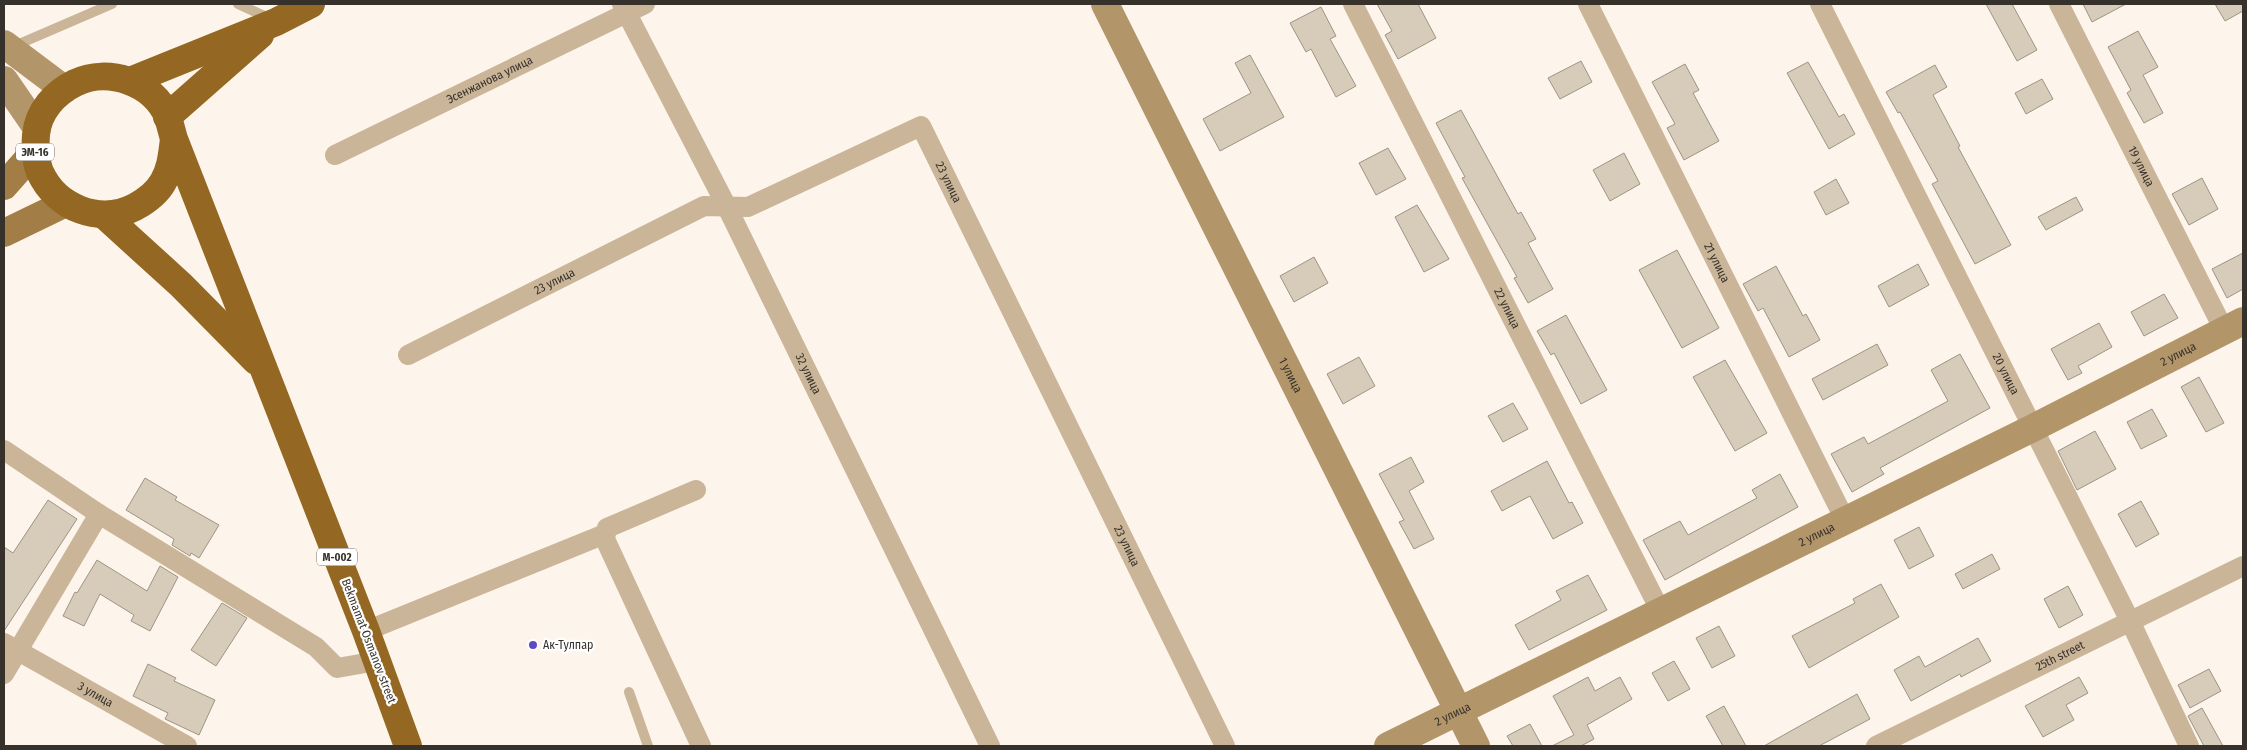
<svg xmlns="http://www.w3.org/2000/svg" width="2247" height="750" font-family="'Fira Sans Condensed',sans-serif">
	<rect width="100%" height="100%" fill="#fdf5eb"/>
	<!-- building -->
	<g fill="#d7cbba" stroke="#9f9383">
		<polygon points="1377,4 1418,4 1436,38 1398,59 1385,35 1392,31"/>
		<polygon points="1986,4 2012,4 2037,50 2017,61"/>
		<polygon points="2083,4 2126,4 2092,22"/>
		<polygon points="2215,4 2243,4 2243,11 2225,21"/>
		<polygon points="1321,7 1336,36 1330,39 1356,86 1336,97 1311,49 1306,52 1290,23"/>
		<polygon points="2138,31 2158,67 2143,75 2163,113 2144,123 2127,93 2131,90 2108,47"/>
		<polygon points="1250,55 1284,117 1220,151 1203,119 1251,93 1235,63"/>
		<polygon points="1581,61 1592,82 1560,99 1548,78"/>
		<polygon points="1808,62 1839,117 1844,114 1855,134 1829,149 1787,73"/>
		<polygon points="1685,64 1699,90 1693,93 1719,141 1684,160 1667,128 1675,124 1652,82"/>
		<polygon points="1935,65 1947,87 1933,95 1960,146 1958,147 2011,245 1975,264 1932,184 1938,181 1900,112 1898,113 1886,92"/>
		<polygon points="2042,79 2053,99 2026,114 2015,93"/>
		<polygon points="1461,110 1518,214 1521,212 1536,239 1528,243 1553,289 1528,303 1514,278 1517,277 1462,178 1465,177 1436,123"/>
		<polygon points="1388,148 1406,179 1376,195 1359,163"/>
		<polygon points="1624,153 1640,184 1610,201 1593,170"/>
		<polygon points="2202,178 2218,209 2189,225 2172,194"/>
		<polygon points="1836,179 1849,203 1826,215 1814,192"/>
		<polygon points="2076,197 2083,210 2046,230 2038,217"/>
		<polygon points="1417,205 1449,259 1424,272 1395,217"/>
		<polygon points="1677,250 1719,328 1682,348 1639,270"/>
		<polygon points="2243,253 2243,289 2227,298 2212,269"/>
		<polygon points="1314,257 1328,283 1294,302 1280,276"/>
		<polygon points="1918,264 1929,285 1889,307 1878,286"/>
		<polygon points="1776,266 1803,316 1806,314 1820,340 1789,357 1763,308 1758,311 1743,284"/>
		<polygon points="2164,294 2178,318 2144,336 2131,312"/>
		<polygon points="1566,315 1607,390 1581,404 1554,353 1551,355 1537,331"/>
		<polygon points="2099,323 2112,347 2078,366 2082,373 2068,380 2051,349"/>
		<polygon points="1877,344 1888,365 1823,400 1812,379"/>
		<polygon points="1960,354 1990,408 1880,468 1884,474 1852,492 1831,454 1864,437 1868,444 1948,401 1931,370"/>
		<polygon points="1359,357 1375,386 1343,404 1327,374"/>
		<polygon points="1725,360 1767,433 1735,451 1693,377"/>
		<polygon points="2199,377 2224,423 2206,432 2181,387"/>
		<polygon points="1513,403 1528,429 1503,442 1488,416"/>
		<polygon points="2152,409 2167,436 2141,449 2127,422"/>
		<polygon points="2095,431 2116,469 2077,490 2058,451"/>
		<polygon points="1411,457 1424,482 1409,491 1434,539 1414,549 1399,522 1404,520 1379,474"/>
		<polygon points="1547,461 1569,503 1572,502 1583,523 1553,539 1530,496 1502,511 1491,491"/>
		<polygon points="1780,474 1798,507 1665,580 1643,540 1680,521 1688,535 1757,498 1752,490"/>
		<polygon points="145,478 177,497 175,500 219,525 199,558 191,553 190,556 172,545 174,539 126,510"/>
		<polygon points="48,500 77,519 4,631 4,547 13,553"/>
		<polygon points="2141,501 2159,534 2136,547 2118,514"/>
		<polygon points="1919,527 1934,556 1909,569 1894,540"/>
		<polygon points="1992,554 2000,569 1963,589 1955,574"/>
		<polygon points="97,560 147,591 160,566 178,577 150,631 131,621 134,615 100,594 84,626 63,616 75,592 77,593"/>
		<polygon points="1588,575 1607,610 1529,650 1515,625 1561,600 1556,591"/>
		<polygon points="1881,584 1899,617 1809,668 1792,636 1855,603 1853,599"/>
		<polygon points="2068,586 2083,615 2059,628 2044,599"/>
		<polygon points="222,603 247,618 216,666 191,650"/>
		<polygon points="1719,626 1735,656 1712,668 1696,638"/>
		<polygon points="1978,638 1991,661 1961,677 1960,674 1911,701 1894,670 1919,656 1925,667"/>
		<polygon points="1674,661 1690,689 1668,701 1652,673"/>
		<polygon points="148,664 176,678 174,681 215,700 199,735 165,719 168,713 133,696"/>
		<polygon points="2209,669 2221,691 2190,708 2178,685"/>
		<polygon points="1588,677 1595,691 1620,677 1632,699 1587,725 1594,739 1581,746 1552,746 1574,735 1553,696"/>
		<polygon points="2079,677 2088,693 2066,705 2074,720 2043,737 2025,706"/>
		<polygon points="1857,694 1870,719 1819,746 1764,746"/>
		<polygon points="1724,706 1746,746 1723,746 1706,716"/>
		<polygon points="2202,708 2223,746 2204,746 2189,718 2188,716"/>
		<polygon points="1530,724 1542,746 1513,746 1507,736"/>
	</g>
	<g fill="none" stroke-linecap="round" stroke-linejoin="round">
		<!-- lane -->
		<g stroke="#cab599" stroke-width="10">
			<polyline points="238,4 271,19"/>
			<polyline points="12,47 112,4"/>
			<polyline points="629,692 648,746"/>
		</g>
		<!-- street -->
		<g stroke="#cab599" stroke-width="20">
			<path id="s1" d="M622,4L727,207L990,746"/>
			<path id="s2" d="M1353,4L1661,612"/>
			<path id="s3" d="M1588,4L1845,520"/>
			<path id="s4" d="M1820,4L2131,623L2189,746"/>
			<path id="s5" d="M2059,4L2224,330"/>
			<path id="s6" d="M335,155L645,4"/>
			<path id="s7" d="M408,355L704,206L748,207L921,126L1225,746"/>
			<polyline points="4,450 99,514 316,647 337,668 377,661"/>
			<polyline points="696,490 607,528 605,539 701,746"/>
			<polyline points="366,631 605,534"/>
			<path id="s8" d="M4,643L187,746"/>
			<polyline points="4,674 99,514"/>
			<path id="s9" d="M1876,746L2243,566"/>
		</g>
		<!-- secondary -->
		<g stroke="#b3956a" stroke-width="28">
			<path id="s10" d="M1105,4L1476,746"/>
			<polyline points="4,44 64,89"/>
			<polyline points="4,80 37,128"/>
			<path id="s11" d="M1388,746L2033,428L2243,321"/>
		</g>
		<!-- primary -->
		<g stroke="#a37d46" stroke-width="28">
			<polyline points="4,186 35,151"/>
			<polyline points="4,233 66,203"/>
		</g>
		<!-- highway -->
		<g stroke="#946822" stroke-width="28">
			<polyline points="130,81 276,22 311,4"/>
			<polyline points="167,117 260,35"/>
			<path d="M174,139C172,154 171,169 163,182C157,193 146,201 135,207C100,225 56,208 40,172C35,160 35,148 36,135C38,111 55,93 75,83C108,67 153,82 168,117C170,124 172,132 174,139L366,631L408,746"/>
			<polyline points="104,215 181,285 256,361"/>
		</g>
	</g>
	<!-- markers -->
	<circle fill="#5e4ac3" stroke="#fff" stroke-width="2" cx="533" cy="645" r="5"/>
	<g text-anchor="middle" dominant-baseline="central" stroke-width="4.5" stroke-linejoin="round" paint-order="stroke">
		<!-- shield labels -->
		<g fill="#fff" stroke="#726f6a" stroke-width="1">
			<rect x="16" y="143.5" width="38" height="17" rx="4"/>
			<rect x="317" y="548.5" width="40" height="17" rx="4"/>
		</g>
		<g font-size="11" font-weight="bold" fill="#36312a">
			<text x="35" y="152">ЭМ-16</text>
			<text x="337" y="557">M-002</text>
		</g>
		<!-- street labels -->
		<g font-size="12" fill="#36312a" stroke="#fff">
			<text stroke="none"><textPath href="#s6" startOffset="172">Эсенжанова улица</textPath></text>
			<text stroke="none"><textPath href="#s5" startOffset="182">19 улица</textPath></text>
			<text stroke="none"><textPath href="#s7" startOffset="629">23 улица</textPath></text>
			<text stroke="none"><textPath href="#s3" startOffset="289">21 улица</textPath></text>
			<text stroke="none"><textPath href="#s7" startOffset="164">23 улица</textPath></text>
			<text stroke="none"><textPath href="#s2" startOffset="341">22 улица</textPath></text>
			<text stroke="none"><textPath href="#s11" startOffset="882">2 улица</textPath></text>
			<text stroke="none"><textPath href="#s1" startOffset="414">32 улица</textPath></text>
			<text stroke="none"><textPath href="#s4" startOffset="414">20 улица</textPath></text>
			<text stroke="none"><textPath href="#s10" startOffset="415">1 улица</textPath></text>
			<text stroke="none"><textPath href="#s11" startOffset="478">2 улица</textPath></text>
			<text stroke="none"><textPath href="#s7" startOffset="1034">23 улица</textPath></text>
			<text transform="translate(369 641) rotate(69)">Bekmamat Osmanov street</text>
			<text stroke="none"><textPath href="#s9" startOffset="205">25th street</textPath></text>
			<text stroke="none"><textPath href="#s8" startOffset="105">3 улица</textPath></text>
			<text stroke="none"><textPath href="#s11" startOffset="72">2 улица</textPath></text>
		</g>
		<!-- poi labels -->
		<g font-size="12" fill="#36312a" stroke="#fff" text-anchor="start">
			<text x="543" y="645">Ак-Тулпар</text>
		</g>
	</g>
	<!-- border -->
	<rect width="2247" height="750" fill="none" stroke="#36312a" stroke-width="10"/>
</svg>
